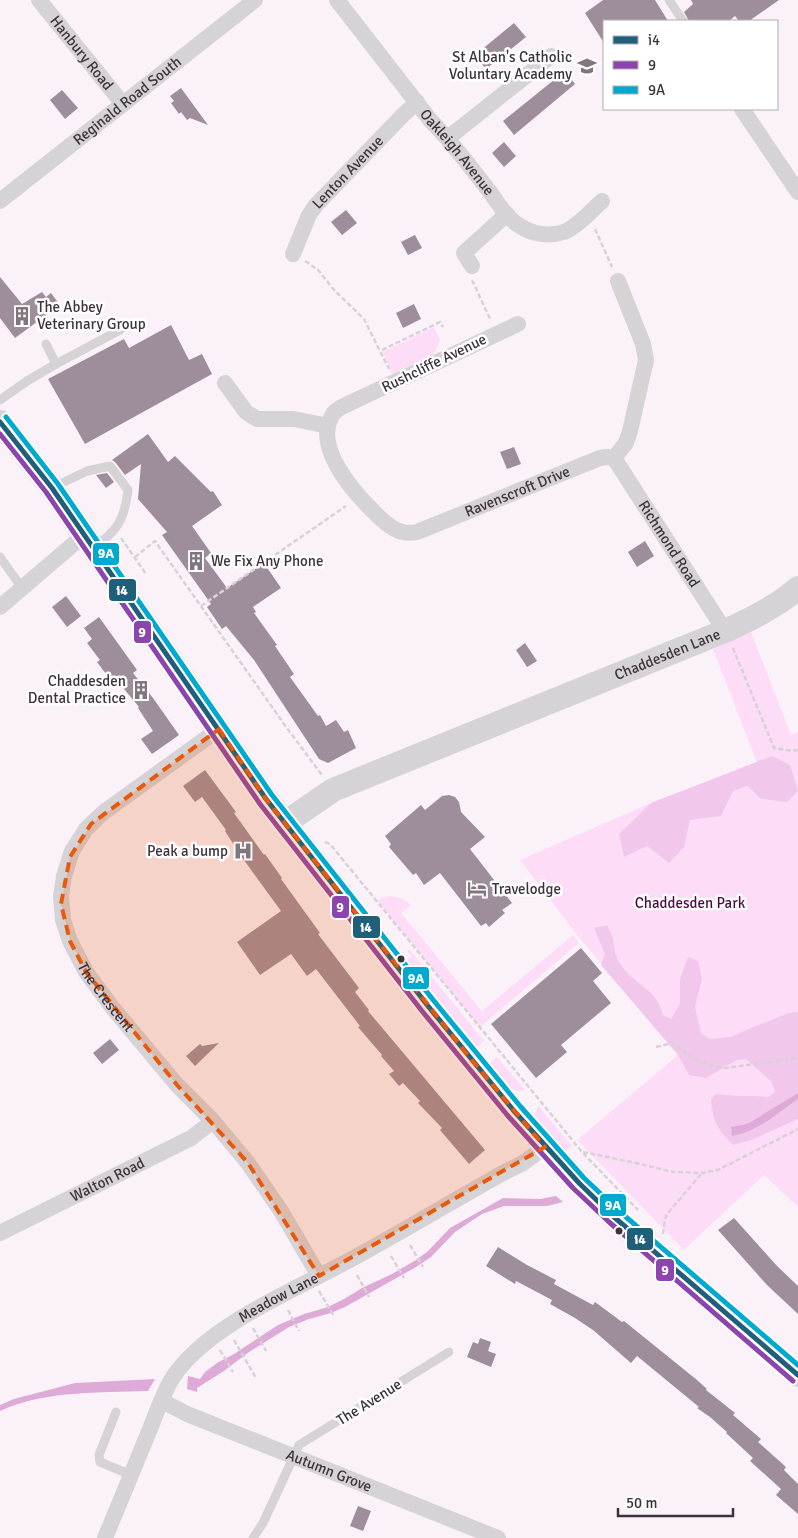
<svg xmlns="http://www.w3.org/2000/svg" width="798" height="1538" font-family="Signika,sans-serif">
	<rect width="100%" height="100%" fill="#fbf2f9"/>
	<!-- green -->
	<g fill="#fddcf8">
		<polygon points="434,327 440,340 434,354 392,374 383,352"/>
		<polygon points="751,632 791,735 798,731 798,1207 764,1175 684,1250 577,1140 678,1055 577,935 520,860 651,803 757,763 713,649"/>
		<polygon points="392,896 403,899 411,905 401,913 482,1011 573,935 579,943 480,1027 378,901 383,897"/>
		<polygon points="409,949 484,1041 476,1048 406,961 412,956 407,951"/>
		<polygon points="497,1057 525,1090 518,1091 508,1088 489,1064"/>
		<polygon points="538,1106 572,1146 564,1153 534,1120"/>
	</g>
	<!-- forest -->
	<g fill="#f2c7ec">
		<polygon points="772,756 790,765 798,791 787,802 761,799 748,786 733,791 721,816 690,820 684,847 669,863 647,846 624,857 619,834 651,803"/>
		<path d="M607,925C609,930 612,934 613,939C615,951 614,955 621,965C635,986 656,987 663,1015L671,1019L680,1004V979L688,957L698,961L702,979L695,1007L701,1033L710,1039L732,1037L744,1031L788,1013L798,1012V1119L751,1140L733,1145C717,1129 713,1122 711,1099L716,1094C734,1097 751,1095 769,1097L775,1091L771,1081L746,1059L737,1060L706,1078L689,1075L678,1055L601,965L605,954L594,928Z"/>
	</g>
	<!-- water -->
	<g fill="#deaad7">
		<path d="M798,1093V1099C778,1113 757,1132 732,1136L731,1127L743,1125L749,1123Z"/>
		<polygon points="556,1196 563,1202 547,1206 504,1206 482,1214 455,1232 431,1257 416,1267 345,1307 331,1313 309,1319 289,1327 249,1352 224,1371 197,1388 197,1392 187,1389 188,1376 200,1379 205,1372 217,1363 234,1354 278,1325 304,1314 328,1307 344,1299 362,1288 392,1274 416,1260 427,1252 450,1228 503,1198 540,1199"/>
		<path d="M155,1379L148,1391C99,1393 46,1390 0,1411V1405L14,1399L75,1383Z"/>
	</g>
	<!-- building -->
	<g fill="#9e8e9c">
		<polygon points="603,0 655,0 668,21 604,21 604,43 585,13"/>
		<polygon points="691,0 779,0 749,21 739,21 735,16 729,21 689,21 684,12 693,4"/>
		<polygon points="514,23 526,37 486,69 475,55"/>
		<polygon points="565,71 575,84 514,135 503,121"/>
		<polygon points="181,88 208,125 190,118 187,120 181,112 179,114 171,103 174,101 170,96"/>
		<polygon points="62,90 78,108 65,119 50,100"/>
		<polygon points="504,142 516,156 504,167 492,153"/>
		<polygon points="346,210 357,223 342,235 331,222"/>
		<polygon points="415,235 422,248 408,255 401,242"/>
		<polygon points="0,277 22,304 42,292 46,297 51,293 60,305 15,338 0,318"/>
		<polygon points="414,304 421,319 403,328 396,313"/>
		<polygon points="171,325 189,360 202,354 212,374 85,444 48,379 124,339 129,348"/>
		<polygon points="148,434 168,462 175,456 211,492 213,491 222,505 192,526 211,553 205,558 227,588 264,563 281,588 253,607 256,612 254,613 277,645 275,646 294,674 290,677 318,716 320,715 326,726 336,720 344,732 348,730 356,748 328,763 319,759 254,660 226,626 222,629 207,607 211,604 162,535 167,532 138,499 141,464 125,475 115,462 112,460"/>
		<polygon points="514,447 521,464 507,469 500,452"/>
		<polygon points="107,473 114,482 106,488 96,475"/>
		<polygon points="645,541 654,556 637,567 628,552"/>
		<polygon points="66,596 81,616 67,627 52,607"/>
		<polygon points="99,617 137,670 133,673 153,698 179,735 152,754 141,739 153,731 138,708 139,707 119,683 115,686 97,662 100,660 87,643 92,639 84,628"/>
		<polygon points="525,643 537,661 527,667 516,650"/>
		<polygon points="205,770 236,812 234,813 264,855 265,854 282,878 281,879 320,933 318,934 359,988 355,992 369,1010 368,1011 485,1150 469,1164 440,1130 442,1128 418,1103 420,1101 403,1083 399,1086 389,1074 394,1071 381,1056 382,1055 358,1027 360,1026 316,969 307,976 291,954 260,975 237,942 281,911 241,856 225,831 226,830 202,797 195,802 183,786"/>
		<polygon points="449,795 455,797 459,802 461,812 485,837 470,849 512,903 502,910 505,913 489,927 486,923 481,926 440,873 424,885 416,873 413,875 389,847 391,844 385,836 421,805 425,810 442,796"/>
		<polygon points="581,948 602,973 593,981 611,1003 561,1045 567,1052 536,1078 491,1024"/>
		<polygon points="110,1039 119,1050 102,1064 93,1053"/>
		<polygon points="219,1043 195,1066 186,1056 200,1044 202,1046"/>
		<polygon points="734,1218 777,1266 798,1286 798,1314 767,1285 718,1230"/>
		<polygon points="498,1247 527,1265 556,1280 554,1284 593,1305 595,1302 622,1322 624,1321 697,1380 707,1389 706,1390 735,1413 733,1415 761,1439 758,1442 786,1467 784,1470 798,1484 798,1514 776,1495 781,1489 750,1461 753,1458 726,1433 727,1432 710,1417 697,1408 699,1407 637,1356 631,1363 593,1330 575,1318 550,1304 552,1300 516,1281 515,1284 486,1266"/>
		<polygon points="480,1338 491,1342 488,1351 496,1354 491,1367 467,1357 473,1342 478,1344"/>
		<polygon points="358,1506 371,1511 363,1531 350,1526"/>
	</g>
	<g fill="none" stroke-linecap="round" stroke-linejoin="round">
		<!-- path -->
		<g stroke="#d7d2d5" stroke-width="2.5" stroke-dasharray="5 2.5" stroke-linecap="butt">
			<polyline points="595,229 612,267"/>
			<polyline points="305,261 318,270 334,290 364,319 389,369"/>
			<polyline points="472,280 491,321"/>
			<polyline points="382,350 440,322 443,327"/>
			<polyline points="121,538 146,574"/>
			<polyline points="135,557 155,541 284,724 322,775"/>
			<polyline points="201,606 346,506"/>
			<polyline points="733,648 774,748 792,751 798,750"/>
			<polyline points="325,842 330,844 582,1152 638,1210"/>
			<polyline points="656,1047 673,1043 693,1058 709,1065 726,1068 798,1058"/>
			<polyline points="583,1152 636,1163 673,1172 702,1173 718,1170 798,1129"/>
			<polyline points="663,1234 665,1219 667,1214 702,1173"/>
			<polyline points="410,1245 423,1267"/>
			<polyline points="391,1256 404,1278"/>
			<polyline points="357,1275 369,1297"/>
			<polyline points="319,1291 334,1316"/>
			<polyline points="288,1310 299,1331"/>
			<polyline points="253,1328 266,1351"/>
			<polyline points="234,1340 256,1378"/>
			<polyline points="220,1350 233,1372"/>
		</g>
		<!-- lane -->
		<g stroke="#d6d3d6" stroke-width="9">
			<polyline points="669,0 683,21"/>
			<polyline points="56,364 120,330"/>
			<polyline points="0,400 27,381 56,364 46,344"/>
			<path d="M54,487L87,471L110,466L128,490C124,522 118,528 94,549"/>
			<polyline points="0,557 22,588"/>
			<polyline points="116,1412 99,1455 100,1462 131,1475"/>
			<polyline points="253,1538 263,1523 299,1445 449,1352"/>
		</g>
		<!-- street -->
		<g stroke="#d6d3d6" stroke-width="16">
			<path id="s1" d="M39,0L123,104"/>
			<path id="s2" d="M337,0L431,121C453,143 471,168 490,192C498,203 507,219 520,226C532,234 549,237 564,232C577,227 592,210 602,201"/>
			<polyline points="742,109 798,192"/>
			<polyline points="448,138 551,56"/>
			<path id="s3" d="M0,201L255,0"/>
			<path id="s4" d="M293,254L309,215L316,205L403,115L417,102"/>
			<polyline points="472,266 464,253 507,214"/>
			<path id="s5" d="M518,324L350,403C344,406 335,409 332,416C314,446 351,489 371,509C380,518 389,528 402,532C407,533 412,533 417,532L600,458L607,457L614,458L626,443L630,431L646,360L643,344L618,281"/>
			<polyline points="225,383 246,412 257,419 294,419 328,426"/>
			<path id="s6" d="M614,458L725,631"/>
			<polyline points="0,607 84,535"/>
			<path id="s7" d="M219,729L104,812L86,829L72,851L64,876L61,896L63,920L70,941L86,972L112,1007L177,1085L213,1121L248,1163L281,1211L319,1276"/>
			<path id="s8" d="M0,1233L191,1138L213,1121"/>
			<path id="s9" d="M162,1401L187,1414L498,1538"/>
			<path id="s10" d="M105,1538C120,1502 135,1465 150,1429C157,1412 163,1393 173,1377C207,1326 294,1290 348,1261C400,1233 451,1202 503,1173L523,1163L545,1147"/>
		</g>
		<!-- secondary -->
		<g stroke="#d6d3d6" stroke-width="24">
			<polyline points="0,422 52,488 266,799 428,1006 514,1111 579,1183 614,1217 798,1375"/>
			<path id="s11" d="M285,823L333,790L725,631C751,619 776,607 798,588"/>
		</g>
		<!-- bus-1 casing -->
		<g stroke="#fff" stroke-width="9">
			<polyline id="bus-1" points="0,422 52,488 266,799 428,1006 514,1111 579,1183 614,1217 798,1375"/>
		</g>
		<!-- bus-2 casing -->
		<g stroke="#fff" stroke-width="9">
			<polyline id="bus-2" points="0,434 46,492 260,804 422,1011 508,1116 573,1188 609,1222 793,1381"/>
		</g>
		<!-- bus-3 casing -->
		<g stroke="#fff" stroke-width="9">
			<polyline id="bus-3" points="6,417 58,484 272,795 434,1001 520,1106 584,1178 619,1211 798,1365"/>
		</g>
		<!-- bus-1 -->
		<use href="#bus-1" stroke="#1f5f7a" stroke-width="5"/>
		<!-- bus-2 -->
		<use href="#bus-2" stroke="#8e44ad" stroke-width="5"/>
		<!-- bus-3 -->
		<use href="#bus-3" stroke="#00a9ce" stroke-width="5"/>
	</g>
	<!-- marked area -->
	<path fill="#e8590c" fill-opacity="0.2" stroke="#e8590c" stroke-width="4" stroke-dasharray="10 6" stroke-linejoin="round" d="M219,729L266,799L466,1053L545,1147L319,1276L248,1163L177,1085L86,972L70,941L61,904L70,857L91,824Z"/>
	<!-- icons -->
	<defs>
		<g id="school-bare" transform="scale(1.5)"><path d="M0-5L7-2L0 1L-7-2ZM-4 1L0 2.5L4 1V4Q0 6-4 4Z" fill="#80767e" stroke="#fff" stroke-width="2.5" paint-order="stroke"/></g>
		<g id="building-bare" transform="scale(1.5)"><path d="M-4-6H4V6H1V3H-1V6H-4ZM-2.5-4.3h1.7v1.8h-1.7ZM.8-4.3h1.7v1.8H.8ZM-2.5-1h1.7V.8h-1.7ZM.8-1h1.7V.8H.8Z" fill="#80767e" stroke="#fff" stroke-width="2.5" paint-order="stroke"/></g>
		<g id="hospital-bare" transform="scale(1.5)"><path d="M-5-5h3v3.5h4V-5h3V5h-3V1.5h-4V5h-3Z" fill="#80767e" stroke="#fff" stroke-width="2.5" paint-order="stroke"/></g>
		<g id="hotel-bare" transform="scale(1.5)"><path d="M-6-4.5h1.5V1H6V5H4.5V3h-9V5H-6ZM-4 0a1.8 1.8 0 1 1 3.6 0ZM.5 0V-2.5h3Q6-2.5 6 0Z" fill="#80767e" stroke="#fff" stroke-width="2.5" paint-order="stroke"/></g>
	</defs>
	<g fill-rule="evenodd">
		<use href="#school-bare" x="587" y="66"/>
		<use href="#building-bare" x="22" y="316"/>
		<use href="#building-bare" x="196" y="561"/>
		<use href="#building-bare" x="141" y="690"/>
		<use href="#hospital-bare" x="243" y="851"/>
		<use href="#hotel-bare" x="477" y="889"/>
	</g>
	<!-- markers -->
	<g fill="#3e333c" stroke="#fff" stroke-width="2">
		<circle cx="401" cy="959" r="4.5"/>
		<circle cx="619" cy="1231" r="4.5"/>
	</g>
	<g text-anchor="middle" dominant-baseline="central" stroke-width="5" stroke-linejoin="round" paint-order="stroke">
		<!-- street labels -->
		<g font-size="15" fill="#3e333c" stroke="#fff">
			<text stroke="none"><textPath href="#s1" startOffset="68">Hanbury Road</textPath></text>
			<text stroke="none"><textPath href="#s3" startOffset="162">Reginald Road South</textPath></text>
			<text stroke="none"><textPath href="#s2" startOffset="194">Oakleigh Avenue</textPath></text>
			<text stroke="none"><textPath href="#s4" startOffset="100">Lenton Avenue</textPath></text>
			<text transform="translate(434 363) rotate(-26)">Rushcliffe Avenue</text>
			<text stroke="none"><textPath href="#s5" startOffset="478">Ravenscroft Drive</textPath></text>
			<text stroke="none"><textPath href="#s6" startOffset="102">Richmond Road</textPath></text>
			<text stroke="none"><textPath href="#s11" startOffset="419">Chaddesden Lane</textPath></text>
			<text stroke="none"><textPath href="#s7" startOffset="352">The Crescent</textPath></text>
			<text stroke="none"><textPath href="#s8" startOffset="120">Walton Road</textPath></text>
			<text stroke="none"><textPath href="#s10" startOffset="308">Meadow Lane</textPath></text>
			<text transform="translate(369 1402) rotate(-32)">The Avenue</text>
			<text stroke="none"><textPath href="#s9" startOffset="181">Autumn Grove</textPath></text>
		</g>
		<!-- poi labels -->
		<g font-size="15" fill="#3e333c" stroke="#fff" text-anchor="end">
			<text x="572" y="57">St Alban's Catholic<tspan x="572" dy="17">Voluntary Academy</tspan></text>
			<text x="37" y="307" text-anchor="start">The Abbey<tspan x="37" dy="17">Veterinary Group</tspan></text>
			<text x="211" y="561" text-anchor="start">We Fix Any Phone</text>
			<text x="126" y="681">Chaddesden<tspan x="126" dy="17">Dental Practice</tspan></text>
			<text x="228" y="851">Peak a bump</text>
			<text x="492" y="889" text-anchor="start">Travelodge</text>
		</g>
		<!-- park labels -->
		<g font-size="15" fill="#4b0c46" stroke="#fff">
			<text x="690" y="903">Chaddesden Park</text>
		</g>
	</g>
	<g stroke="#fff" stroke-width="2">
		<rect x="92" y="542" width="28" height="24" rx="5" fill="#00a9ce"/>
		<rect x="108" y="578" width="29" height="24" rx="5" fill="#1f5f7a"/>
		<rect x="133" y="620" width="19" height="24" rx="5" fill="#8e44ad"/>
		<rect x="331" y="895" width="19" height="24" rx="5" fill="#8e44ad"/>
		<rect x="352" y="915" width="29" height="24" rx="5" fill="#1f5f7a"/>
		<rect x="402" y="966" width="28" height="24" rx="5" fill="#00a9ce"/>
		<rect x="599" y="1193" width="28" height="24" rx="5" fill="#00a9ce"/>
		<rect x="626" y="1227" width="28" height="24" rx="5" fill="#1f5f7a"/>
		<rect x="655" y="1258" width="20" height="24" rx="5" fill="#8e44ad"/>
	</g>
	<g font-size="14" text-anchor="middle" font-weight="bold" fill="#fff">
		<text x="106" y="558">9A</text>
		<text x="122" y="595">i4</text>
		<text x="142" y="637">9</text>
		<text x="340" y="912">9</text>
		<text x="366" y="932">i4</text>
		<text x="416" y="983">9A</text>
		<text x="613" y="1210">9A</text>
		<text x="640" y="1244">i4</text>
		<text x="665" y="1275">9</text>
	</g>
	<!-- legend -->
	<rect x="603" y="20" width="175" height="90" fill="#ffffff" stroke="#b2adb1"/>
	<rect x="613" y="36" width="25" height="8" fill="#1f5f7a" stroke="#b2adb1"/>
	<text x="648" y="45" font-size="15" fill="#3e333c">i4</text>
	<rect x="613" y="61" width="25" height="8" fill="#8e44ad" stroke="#b2adb1"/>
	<text x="648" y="70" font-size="15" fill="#3e333c">9</text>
	<rect x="613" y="86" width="25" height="8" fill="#00a9ce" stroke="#b2adb1"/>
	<text x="648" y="95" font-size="15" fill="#3e333c">9A</text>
	<!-- scale -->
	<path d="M618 1508v8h115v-8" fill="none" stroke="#3e333c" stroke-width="2.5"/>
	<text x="626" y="1508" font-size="15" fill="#3e333c" stroke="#ffffff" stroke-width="4" paint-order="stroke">50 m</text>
</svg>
